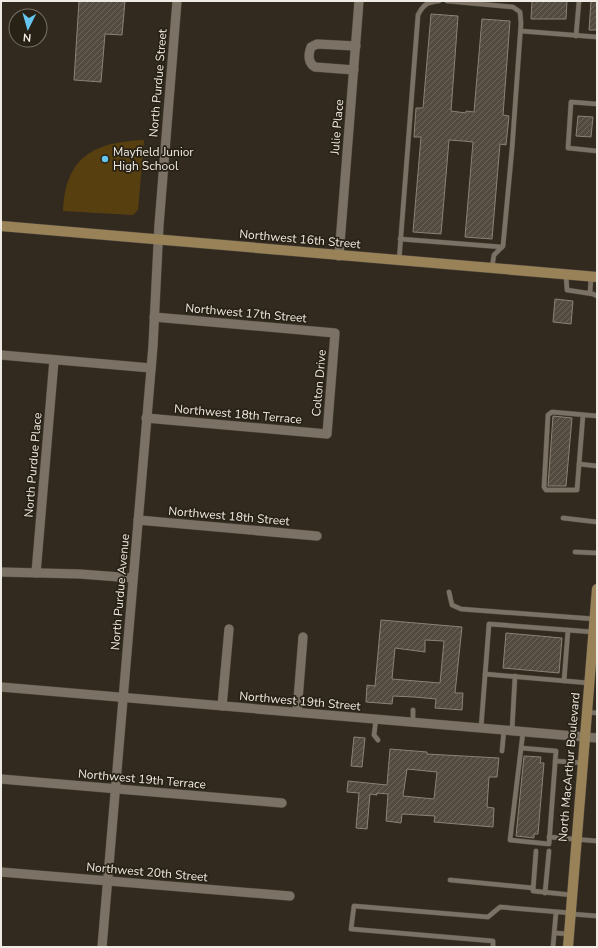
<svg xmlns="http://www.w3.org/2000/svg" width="598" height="948" font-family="'Nunito Sans',sans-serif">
	<defs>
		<pattern id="building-hatch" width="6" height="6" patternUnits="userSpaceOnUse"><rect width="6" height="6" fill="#534b3f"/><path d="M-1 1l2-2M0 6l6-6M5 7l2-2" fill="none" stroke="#6c655b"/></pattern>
	</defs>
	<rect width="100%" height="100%" fill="#322a1f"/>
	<!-- park -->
	<path fill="#583f0f" d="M144,140L138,210L133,215L63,211C65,157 94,142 144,140Z"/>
	<!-- building -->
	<g fill="url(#building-hatch)" stroke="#8b8274" fill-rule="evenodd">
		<polygon points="79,1 125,1 122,35 105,34 101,82 74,80"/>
		<polygon points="532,1 567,1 566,19 531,19"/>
		<polygon points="591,1 597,1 597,30 589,30"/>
		<polygon points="431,14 458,16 451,111 466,113 466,111 474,112 482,19 510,21 503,115 509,116 506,145 500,144 492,239 465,237 473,142 463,141 449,140 441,234 413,232 421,137 414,137 416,108 423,108"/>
		<polygon points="578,116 593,117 591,137 576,136"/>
		<polygon points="555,299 573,301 571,324 553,322"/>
		<polygon points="553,416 572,418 566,486 548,486"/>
		<path d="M381,620L462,627L455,693H463L462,710L435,708L436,699L414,697L393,696L392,704L366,702L367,685L375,686ZM425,640L444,641L440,683L392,679L395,648L425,652Z"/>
		<polygon points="506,633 562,638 559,673 503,668"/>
		<polygon points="354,737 365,738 362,767 351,766"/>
		<path d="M390,749L427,752V754L499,758L497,777H489L487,807L494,808L493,827L434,822L435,816L402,814L401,823L386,821L388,794L377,793V795L370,794L367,829L356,828L359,793L347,792L348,781L387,785ZM407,769L437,772L434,799L403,796Z"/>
		<polygon points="524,756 541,757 540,763 544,763 538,834 534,834 534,838 516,836"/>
	</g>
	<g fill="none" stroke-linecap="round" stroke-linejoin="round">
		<!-- lane casing -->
		<g stroke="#4c473d" stroke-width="5.5">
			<g id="lane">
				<polyline points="447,1 513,7 520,12 521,23 512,149 503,246 494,255 492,267"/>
				<polyline points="521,31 597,37"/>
				<polyline points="576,36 579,1"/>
				<polyline points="597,104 571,102 568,148 597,151"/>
				<polyline points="400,239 502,247"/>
				<path d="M399,261L418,15C423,5 427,2 439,1"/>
				<polyline points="566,275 567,290 593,294 597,296"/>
				<polyline points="590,293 591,277"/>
				<polyline points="583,415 577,490 546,490 544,487 548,415 552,412 597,416"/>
				<polyline points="579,464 597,466"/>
				<polyline points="563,518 597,522"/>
				<polyline points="575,552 597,553"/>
				<polyline points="449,592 452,605 461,609 595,619"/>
				<polyline points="485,674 589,683"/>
				<polyline points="564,681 568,630"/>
				<polyline points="587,712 597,713"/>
				<polyline points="376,719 374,735 378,740"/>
				<polyline points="413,722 413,710"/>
				<polyline points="481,728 489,624 593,632"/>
				<polyline points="512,731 515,676"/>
				<polyline points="521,748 556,751 549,844 510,840 523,732"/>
				<polyline points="502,751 504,730"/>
				<polyline points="555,761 583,763"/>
				<polyline points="549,837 597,841"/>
				<polyline points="536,851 533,891 572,895"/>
				<polyline points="450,880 533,888"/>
				<polyline points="545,893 549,851"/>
				<polyline points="571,914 597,916"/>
				<polyline points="555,933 569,934"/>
				<polyline points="493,947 493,941 351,929 354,906 488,917 500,907 571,913"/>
				<polyline points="553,947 556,912"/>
			</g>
		</g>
		<!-- street casing -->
		<g stroke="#4c473d" stroke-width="10">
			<g id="street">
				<path d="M354,70L315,67C308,63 308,55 311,47L317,44L356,46"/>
				<polyline points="339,256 359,1"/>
				<polyline points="1,355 151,368"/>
				<polyline points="146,418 327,434 335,333 154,317"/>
				<polyline points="138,520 317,536"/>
				<polyline points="1,572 80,574 133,578"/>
				<polyline points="36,573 54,360"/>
				<polyline points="1,687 597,738"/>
				<polyline points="222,706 229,629"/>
				<polyline points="297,712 303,637"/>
				<polyline points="1,779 282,803"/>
				<polyline points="1,872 290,896"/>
				<polyline points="102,947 153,346 159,225 177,1"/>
			</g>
		</g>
		<!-- secondary casing -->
		<g stroke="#4c473d" stroke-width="11">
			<g id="secondary">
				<polyline points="1,226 597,277"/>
				<polyline points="568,947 597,589"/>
			</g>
		</g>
		<!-- lane -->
		<use href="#lane" stroke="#7b7265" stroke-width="4.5"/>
		<!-- street -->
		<use href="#street" stroke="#7b7265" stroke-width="9"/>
		<!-- secondary -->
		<use href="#secondary" stroke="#9a8258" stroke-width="10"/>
	</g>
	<!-- markers -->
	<circle fill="#65c5ee" stroke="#282115" stroke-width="1.5" cx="105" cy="159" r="4"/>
	<g text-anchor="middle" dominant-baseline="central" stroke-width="3.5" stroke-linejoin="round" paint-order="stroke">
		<!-- street labels -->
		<g font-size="12" fill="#efeae3" stroke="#282115">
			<text transform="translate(158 83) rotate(-85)">North Purdue Street</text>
			<text transform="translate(337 127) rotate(-85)">Julie Place</text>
			<text transform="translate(300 239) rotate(5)">Northwest 16th Street</text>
			<text transform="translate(246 313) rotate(5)">Northwest 17th Street</text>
			<text transform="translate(319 383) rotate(-85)">Colton Drive</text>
			<text transform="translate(238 414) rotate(5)">Northwest 18th Terrace</text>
			<text transform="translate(33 465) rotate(-85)">North Purdue Place</text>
			<text transform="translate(229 516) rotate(5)">Northwest 18th Street</text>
			<text transform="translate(120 592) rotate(-85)">North Purdue Avenue</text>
			<text transform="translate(300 701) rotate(5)">Northwest 19th Street</text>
			<text transform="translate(569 767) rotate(-85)">North MacArthur Boulevard</text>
			<text transform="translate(142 779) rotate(5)">Northwest 19th Terrace</text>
			<text transform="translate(147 872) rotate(5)">Northwest 20th Street</text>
		</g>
		<!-- poi labels -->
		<g font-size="12" fill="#efeae3" stroke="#282115" text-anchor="start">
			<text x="113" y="152">Mayfield Junior<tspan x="113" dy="14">High School</tspan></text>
		</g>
	</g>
	<!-- border -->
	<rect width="598" height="948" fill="none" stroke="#efeae3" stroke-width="4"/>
	<!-- north arrow -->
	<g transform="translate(28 28) rotate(185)"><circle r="19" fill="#282115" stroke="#787167"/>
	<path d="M0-3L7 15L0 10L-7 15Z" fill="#65c5ee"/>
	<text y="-6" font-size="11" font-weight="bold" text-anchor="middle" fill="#efeae3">N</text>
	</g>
</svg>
